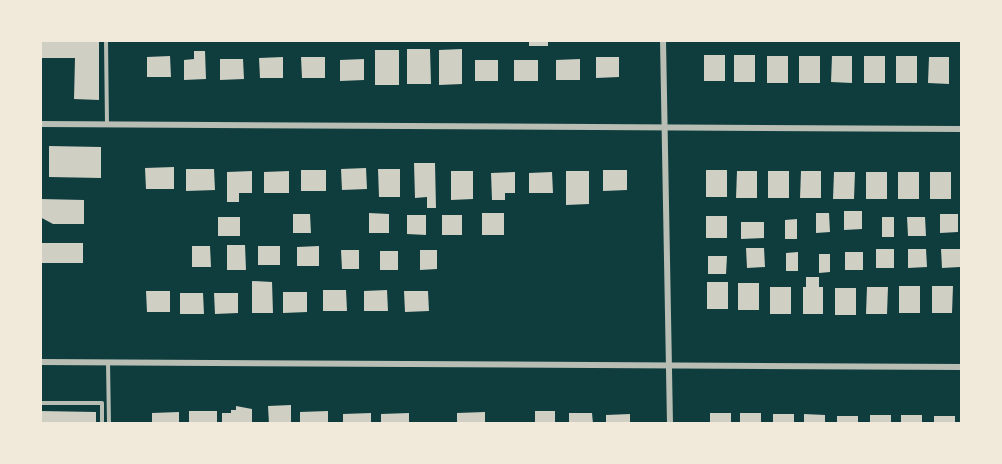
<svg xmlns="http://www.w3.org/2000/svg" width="1002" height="464" font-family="'Asap Condensed',sans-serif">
	<rect width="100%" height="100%" fill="#0f3d3e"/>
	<!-- building -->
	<g fill="#cfcfc3">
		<polygon points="40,40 99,40 99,100 74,99 75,58 40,58"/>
		<rect x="529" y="40" width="19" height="6"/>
		<polygon points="407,49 430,49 431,84 407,84"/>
		<polygon points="462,49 462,84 439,85 439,50"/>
		<rect x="375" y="50" width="24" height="35"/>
		<polygon points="194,51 205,51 206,79 184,80 184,60 194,59"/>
		<rect x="704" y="55" width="21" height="26"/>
		<rect x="734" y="55" width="21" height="27"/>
		<polygon points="170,56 171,77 147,77 147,57"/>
		<rect x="767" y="56" width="21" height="27"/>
		<rect x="799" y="56" width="21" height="27"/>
		<polygon points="832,56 852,56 852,83 831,82"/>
		<rect x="864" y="56" width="21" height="27"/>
		<rect x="896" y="56" width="21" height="27"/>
		<polygon points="283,57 283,78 260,78 259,58"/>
		<polygon points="301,57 325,57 325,78 302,78"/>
		<polygon points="596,57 619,57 619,77 596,78"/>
		<polygon points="929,57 949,57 949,84 928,83"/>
		<polygon points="220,59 243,59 244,79 220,80"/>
		<polygon points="364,59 364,80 340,81 340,60"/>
		<polygon points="580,59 580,80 556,80 556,60"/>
		<rect x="475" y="60" width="23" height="21"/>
		<rect x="514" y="60" width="24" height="21"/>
		<polygon points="49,146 101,147 101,178 49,177"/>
		<polygon points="414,163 435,163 436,208 427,208 427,197 415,198"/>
		<polygon points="174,167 174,189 146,189 145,168"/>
		<polygon points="366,168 367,189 342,190 341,169"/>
		<polygon points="186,169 214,169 215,190 186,191"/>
		<polygon points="378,169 400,169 400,197 379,197"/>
		<rect x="301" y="170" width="25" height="21"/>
		<polygon points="603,170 627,170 627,190 603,191"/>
		<rect x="706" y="170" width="21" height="27"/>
		<polygon points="252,171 252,193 239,193 239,202 227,202 227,172"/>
		<polygon points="289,171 289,193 264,193 264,172"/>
		<polygon points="451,171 473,171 473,199 451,200"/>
		<polygon points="566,171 589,171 589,204 566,205"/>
		<polygon points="737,171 757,171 757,198 736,198"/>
		<rect x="768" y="171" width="21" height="27"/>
		<polygon points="801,171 821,171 821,198 800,198"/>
		<polygon points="515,172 515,193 505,193 505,200 492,200 491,173"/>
		<polygon points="552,172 553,193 529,193 529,173"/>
		<polygon points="834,172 855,172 854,199 833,199"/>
		<rect x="866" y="172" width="21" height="27"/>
		<rect x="898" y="172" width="21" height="27"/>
		<rect x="930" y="172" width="21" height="27"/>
		<polygon points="40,199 84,200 84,224 53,224 40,217"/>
		<polygon points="844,211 862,211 862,229 844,230"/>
		<polygon points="369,213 389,214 389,233 369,233"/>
		<rect x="482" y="213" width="22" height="22"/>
		<polygon points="816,213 829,213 830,232 816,233"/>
		<polygon points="293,214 310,214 311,233 293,233"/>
		<polygon points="940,214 958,214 958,232 940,233"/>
		<polygon points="407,215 426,215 426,235 407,234"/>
		<rect x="442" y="215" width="20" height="20"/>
		<rect x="706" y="216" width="21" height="22"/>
		<rect x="218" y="217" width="22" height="19"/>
		<rect x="882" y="217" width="12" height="20"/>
		<polygon points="907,217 925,217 926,236 908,236"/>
		<polygon points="797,219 797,239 785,239 785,220"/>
		<polygon points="741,222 764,222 764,238 741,239"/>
		<rect x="40" y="243" width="43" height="20"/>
		<polygon points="227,245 245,245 246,270 227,270"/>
		<polygon points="192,246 210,246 211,267 192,267"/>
		<rect x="258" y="246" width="22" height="19"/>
		<polygon points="319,246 319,266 297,266 297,247"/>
		<polygon points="746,248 764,248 765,267 747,268"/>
		<rect x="876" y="249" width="18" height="19"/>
		<polygon points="908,249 926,249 927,267 908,268"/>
		<polygon points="941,249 960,249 960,267 942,268"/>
		<polygon points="341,250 359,250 359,269 342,269"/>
		<polygon points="420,250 437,250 437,269 420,270"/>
		<rect x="380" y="251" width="18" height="19"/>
		<polygon points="798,252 798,271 786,271 786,253"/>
		<rect x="845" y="252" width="18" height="18"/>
		<polygon points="819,254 830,254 830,272 819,273"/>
		<polygon points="708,256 727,256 726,274 708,274"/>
		<polygon points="806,277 819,277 819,287 823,287 823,314 803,314 803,287 806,287"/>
		<polygon points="252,281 272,282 273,313 252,313"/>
		<rect x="707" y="282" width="21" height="27"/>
		<rect x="738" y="283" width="21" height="27"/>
		<rect x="899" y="286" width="21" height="27"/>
		<polygon points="932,286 953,286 952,313 932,313"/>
		<rect x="770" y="287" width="21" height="27"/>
		<polygon points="867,287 888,287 887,314 866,314"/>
		<rect x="835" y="288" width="21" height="27"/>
		<polygon points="323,290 346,290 347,311 323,311"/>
		<polygon points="387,290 388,311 364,311 364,291"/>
		<polygon points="146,291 170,291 170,312 147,312"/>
		<polygon points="404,291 428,291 429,311 405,312"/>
		<polygon points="283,292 307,292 307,312 283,313"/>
		<polygon points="180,293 203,293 204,314 180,314"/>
		<polygon points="214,293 238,293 238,313 215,314"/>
		<polygon points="291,405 291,424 269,424 268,406"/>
		<polygon points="236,406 252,409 252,424 222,424 222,413 231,413 231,410 236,410"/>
		<polygon points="40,411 96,412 96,424 40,424"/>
		<rect x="189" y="411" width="28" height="13"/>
		<polygon points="328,411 328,424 300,424 300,412"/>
		<rect x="535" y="411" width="20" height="13"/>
		<polygon points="179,412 179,424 152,424 152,413"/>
		<polygon points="485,412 485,424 457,424 457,413"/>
		<polygon points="371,413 371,424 343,424 343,414"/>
		<polygon points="409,413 409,424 381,424 381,414"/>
		<polygon points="569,413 592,413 593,424 569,424"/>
		<rect x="710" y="413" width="21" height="11"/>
		<rect x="740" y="413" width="21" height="11"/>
		<polygon points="630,414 630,424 606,424 606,415"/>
		<rect x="773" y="414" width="21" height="10"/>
		<polygon points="804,414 825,415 825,424 804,424"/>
		<rect x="870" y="415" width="21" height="9"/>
		<rect x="901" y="415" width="21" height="9"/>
		<rect x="837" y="416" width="21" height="8"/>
		<rect x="934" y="416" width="21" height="8"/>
	</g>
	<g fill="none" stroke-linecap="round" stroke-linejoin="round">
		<!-- service -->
		<g stroke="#b8beb3" stroke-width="4">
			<polyline points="106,40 107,124"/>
			<polyline points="108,362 109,424"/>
			<polyline points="40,403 102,403 102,424"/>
		</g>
		<!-- minor -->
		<g stroke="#b8beb3" stroke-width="6">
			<polyline points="663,40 670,424"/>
			<polyline points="40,124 962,129"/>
			<polyline points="40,362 962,367"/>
		</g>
	</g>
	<!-- border -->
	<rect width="1002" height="464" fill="none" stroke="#f1e9da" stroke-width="84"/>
</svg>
